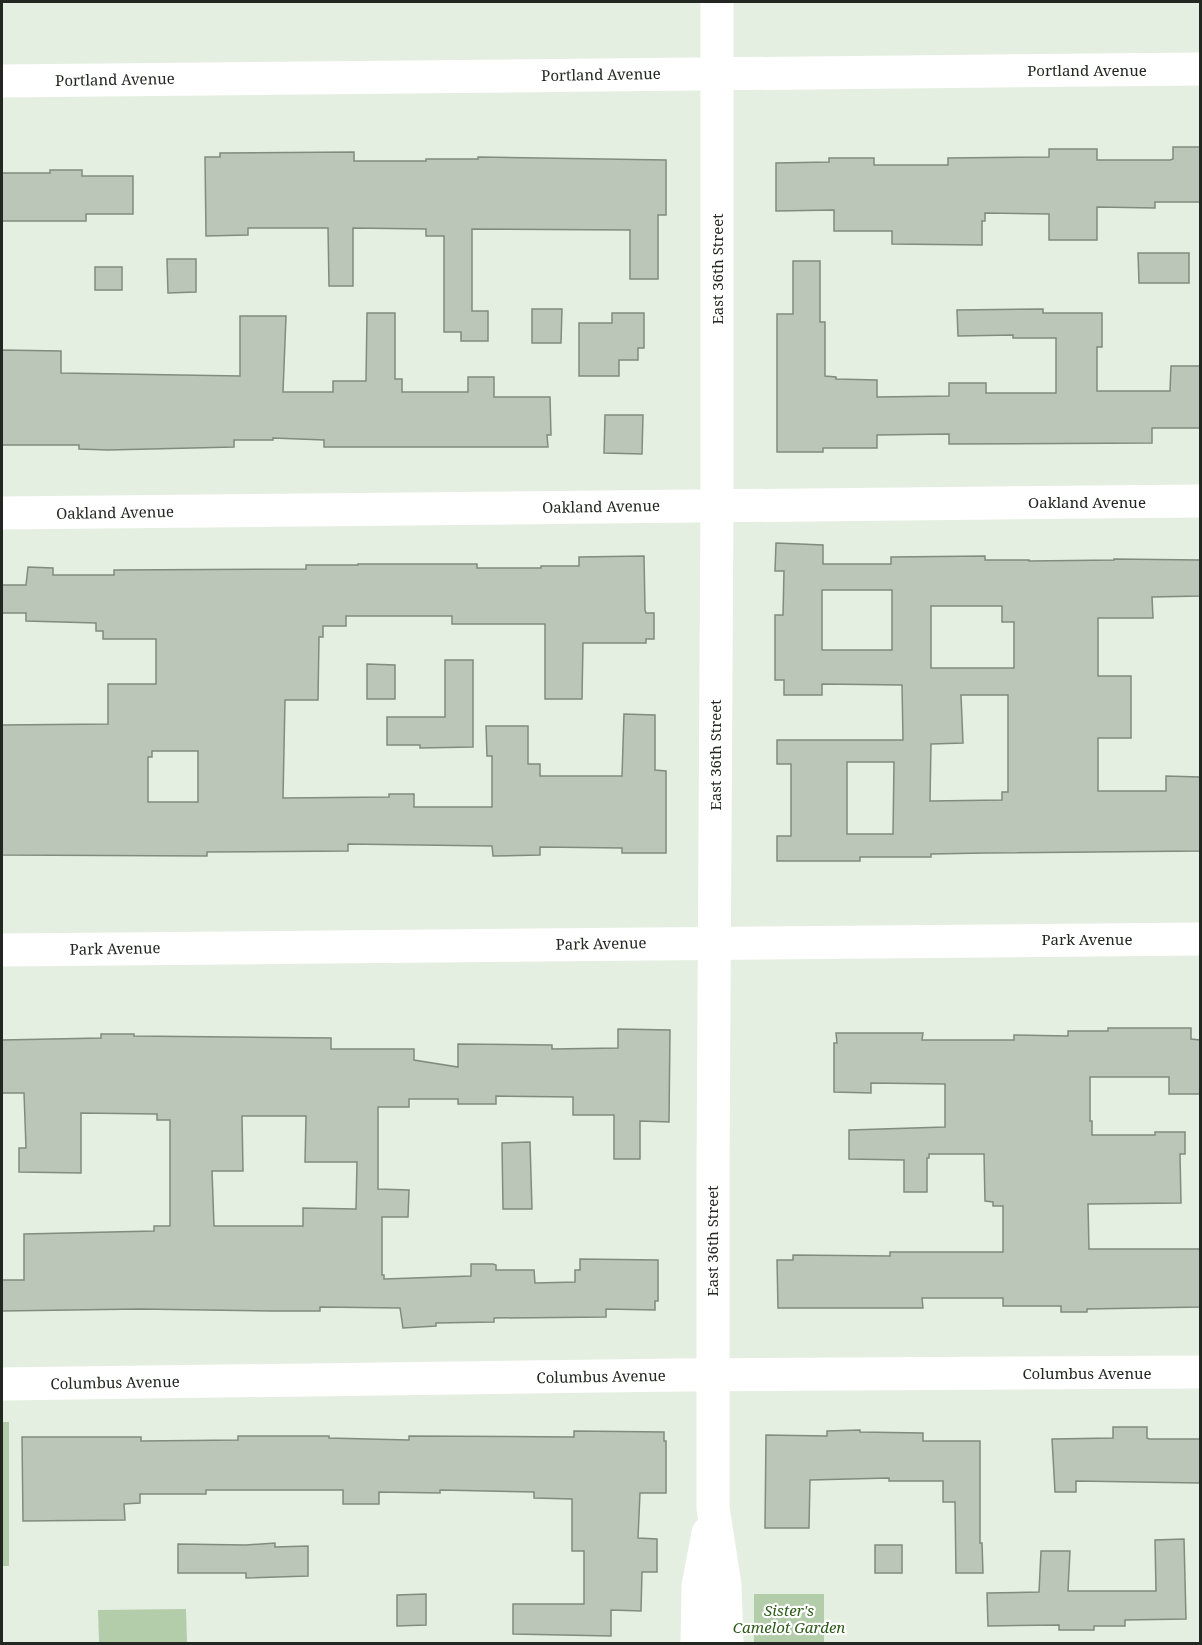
<svg xmlns="http://www.w3.org/2000/svg" width="1202" height="1645" font-family="'Noto Serif',serif">
	<rect width="100%" height="100%" fill="#e5efe1"/>
	<!-- green -->
	<g fill="#b3cdaa">
		<rect x="2" y="1422" width="7" height="144"/>
		<rect x="754" y="1594" width="70" height="49"/>
		<polygon points="186,1609 187,1643 99,1643 98,1610"/>
	</g>
	<!-- building -->
	<g fill="#bbc5b8" stroke="#828b7f" stroke-width="1.5" fill-rule="evenodd">
		<polygon points="1173,147 1200,147 1200,202 1155,202 1155,208 1097,207 1097,240 1049,240 1049,214 985,213 985,221 982,221 982,245 892,244 892,231 834,231 834,210 776,211 776,163 829,162 829,158 874,158 874,165 948,165 948,158 1049,157 1049,149 1097,149 1097,160 1170,160 1173,159"/>
		<polygon points="354,152 354,161 426,161 426,159 478,159 478,157 666,160 666,215 658,215 658,279 630,279 630,230 472,229 472,311 488,311 488,341 461,341 461,332 444,332 444,236 426,236 426,229 353,228 353,286 329,286 328,228 248,228 248,235 206,236 205,157 220,157 220,153"/>
		<polygon points="50,170 82,170 82,176 133,176 133,214 86,214 86,221 2,221 2,173 50,173"/>
		<polygon points="1138,253 1189,253 1189,283 1139,283"/>
		<polygon points="167,259 196,259 196,292 168,293"/>
		<polygon points="793,261 820,261 820,322 825,322 825,376 836,377 836,379 877,380 877,397 949,396 949,383 986,383 986,393 1056,393 1056,338 1013,338 1013,335 958,336 957,310 1043,309 1043,313 1102,313 1102,347 1097,347 1097,391 1170,391 1171,366 1200,366 1200,428 1152,428 1152,443 949,444 949,434 877,435 877,448 823,448 823,452 777,452 777,314 793,314"/>
		<rect x="95" y="267" width="27" height="23"/>
		<polygon points="532,309 562,309 561,343 532,343"/>
		<polygon points="367,313 395,313 395,379 402,379 402,392 468,392 468,377 494,377 494,397 550,397 551,435 547,435 548,447 324,447 324,440 273,438 273,440 234,440 234,447 108,450 79,449 79,445 2,445 2,350 61,351 61,373 240,376 240,316 286,316 283,392 333,392 333,381 366,381"/>
		<polygon points="612,313 644,313 644,348 638,348 638,360 619,360 619,376 579,376 579,323 612,323"/>
		<polygon points="605,415 643,415 642,454 604,453"/>
		<path d="M776,543L823,545V564H891V557L985,556V560H1029V561L1114,560V559L1200,560V596L1152,597L1153,618H1098V676H1131V738H1098V791H1166V776L1200,777V851L985,853L931,854V857H860V861H777V836H791V764H777V740H903L902,685L822,684V695H784V680H775V615H783L784,571H775ZM822,590H892V650H822ZM931,606H1002V622H1014V668H931ZM961,695H1008V792H1002V800L930,801L931,744L963,743ZM847,762H894L893,834H847Z"/>
		<path d="M644,556L645,610L646,613H654V639H646V643H583L582,699H545V624H452V616H346V626H323V637H319L318,700H285L283,798L389,797V794H414V807H492V756H487L486,726H528V764H540V776H622L624,714L655,715V770L666,771V853H622V848L540,847V855L493,856L492,846L348,844V851L207,852V856L2,855V725L108,724V684H156V639H103V631H96V623L26,621V613H2V585H26L28,567L53,568V575H114V570L306,569V565H358V564H477V568H541V566H579V557ZM152,751H198V802H148V757H152Z"/>
		<polygon points="445,660 473,660 473,747 420,748 420,745 387,745 387,717 445,717"/>
		<polygon points="367,664 395,665 395,699 367,699"/>
		<polygon points="1108,1028 1191,1028 1191,1039 1200,1040 1200,1094 1169,1094 1169,1077 1090,1077 1090,1121 1092,1121 1092,1135 1155,1135 1155,1132 1185,1132 1185,1154 1180,1154 1181,1203 1088,1204 1089,1249 1200,1249 1200,1307 1087,1309 1087,1312 1061,1312 1061,1306 1003,1306 1003,1298 922,1298 923,1308 778,1308 777,1260 793,1260 793,1255 890,1256 890,1252 1003,1252 1003,1206 993,1206 993,1202 985,1201 984,1154 929,1154 929,1158 927,1158 927,1192 904,1192 904,1160 849,1159 849,1130 945,1127 945,1084 871,1083 871,1093 834,1092 834,1043 837,1043 836,1033 923,1033 922,1040 1014,1040 1014,1035 1068,1036 1068,1031 1108,1031"/>
		<path d="M618,1029L670,1030L669,1122L640,1121V1159H614V1115H573V1097L496,1096V1104H458V1099H409V1107H378V1189L409,1190L408,1217H382V1275H384V1279L471,1276V1264H493L496,1265V1270H534L535,1283L575,1282V1270H580V1259L658,1260V1301H655V1310L606,1309V1317L494,1318V1322L436,1323V1326L403,1328L400,1308L320,1307V1311H272L140,1309L2,1311V1280H24V1234L154,1231V1226H170V1120H157V1114L81,1113V1173L19,1172V1148H26L24,1093H2V1040L101,1038V1034H134V1036L331,1038V1049H414V1060L458,1067V1044L552,1045V1049L618,1048ZM242,1116H306L305,1162H357L356,1209L303,1208V1226H214L212,1171H243Z"/>
		<polygon points="530,1142 532,1209 503,1209 502,1143"/>
		<polygon points="1113,1427 1147,1427 1147,1438 1149,1439 1200,1439 1200,1483 1076,1481 1076,1492 1055,1492 1052,1439 1113,1438"/>
		<polygon points="860,1430 860,1432 923,1433 923,1441 980,1441 980,1543 982,1543 983,1573 956,1573 955,1502 943,1502 943,1481 889,1481 889,1478 810,1480 809,1528 765,1528 766,1435 827,1436 827,1431"/>
		<polygon points="574,1431 664,1432 664,1441 666,1441 666,1493 640,1493 638,1538 657,1539 657,1572 642,1572 641,1611 611,1610 611,1636 513,1634 513,1604 584,1604 584,1551 572,1551 572,1499 534,1498 534,1492 440,1490 440,1493 379,1492 379,1504 343,1504 343,1490 206,1490 206,1494 140,1494 140,1503 124,1504 125,1520 23,1521 22,1437 141,1437 141,1441 238,1440 238,1436 329,1436 329,1438 409,1440 409,1436 574,1437"/>
		<polygon points="1184,1539 1186,1619 1125,1620 1125,1626 1094,1626 1094,1630 1059,1630 1059,1625 988,1626 987,1593 1039,1592 1041,1551 1070,1551 1068,1591 1156,1591 1155,1540"/>
		<polygon points="275,1543 275,1547 308,1546 308,1576 246,1578 246,1573 178,1573 178,1544 246,1545"/>
		<rect x="875" y="1545" width="27" height="28"/>
		<polygon points="426,1594 426,1625 397,1626 397,1595"/>
	</g>
	<g fill="none" stroke-linecap="round" stroke-linejoin="round">
		<!-- minor -->
		<g stroke="#fff" stroke-width="33">
			<polyline points="2,513 1200,501"/>
			<polyline points="2,1384 679,1375 1200,1372"/>
		</g>
		<!-- tertiary -->
		<g stroke="#fff" stroke-width="33">
			<polyline points="717,2 717,505 713,1169 713,1508 725,1585 727,1644"/>
			<polyline points="2,81 1200,69"/>
			<polyline points="2,950 1200,939"/>
			<polyline points="697,1644 698,1586 708,1533"/>
		</g>
	</g>
	<g text-anchor="middle" dominant-baseline="central" stroke-width="4.5" stroke-linejoin="round" paint-order="stroke">
		<!-- street labels -->
		<g font-size="15" fill="#232722" stroke="#fff">
			<text x="1087" y="70">Portland Avenue</text>
			<text transform="translate(601 74) rotate(-1)">Portland Avenue</text>
			<text transform="translate(115 79) rotate(-1)">Portland Avenue</text>
			<text transform="translate(717 269) rotate(-90)">East 36th Street</text>
			<text x="1087" y="502">Oakland Avenue</text>
			<text transform="translate(601 506) rotate(-1)">Oakland Avenue</text>
			<text transform="translate(115 512) rotate(-1)">Oakland Avenue</text>
			<text transform="translate(715 755) rotate(-90)">East 36th Street</text>
			<text x="1087" y="939">Park Avenue</text>
			<text transform="translate(601 943) rotate(-1)">Park Avenue</text>
			<text transform="translate(115 948) rotate(-1)">Park Avenue</text>
			<text transform="translate(712 1241) rotate(-90)">East 36th Street</text>
			<text x="1087" y="1373">Columbus Avenue</text>
			<text transform="translate(601 1376) rotate(-1)">Columbus Avenue</text>
			<text transform="translate(115 1382) rotate(-1)">Columbus Avenue</text>
		</g>
		<!-- park labels -->
		<g font-size="15" font-style="italic" fill="#2c5a17" stroke="#fff">
			<text x="789" y="1610">Sister's<tspan x="789" dy="17">Camelot Garden</tspan></text>
		</g>
	</g>
	<!-- border -->
	<rect width="1202" height="1645" fill="none" stroke="#232722" stroke-width="6"/>
</svg>
